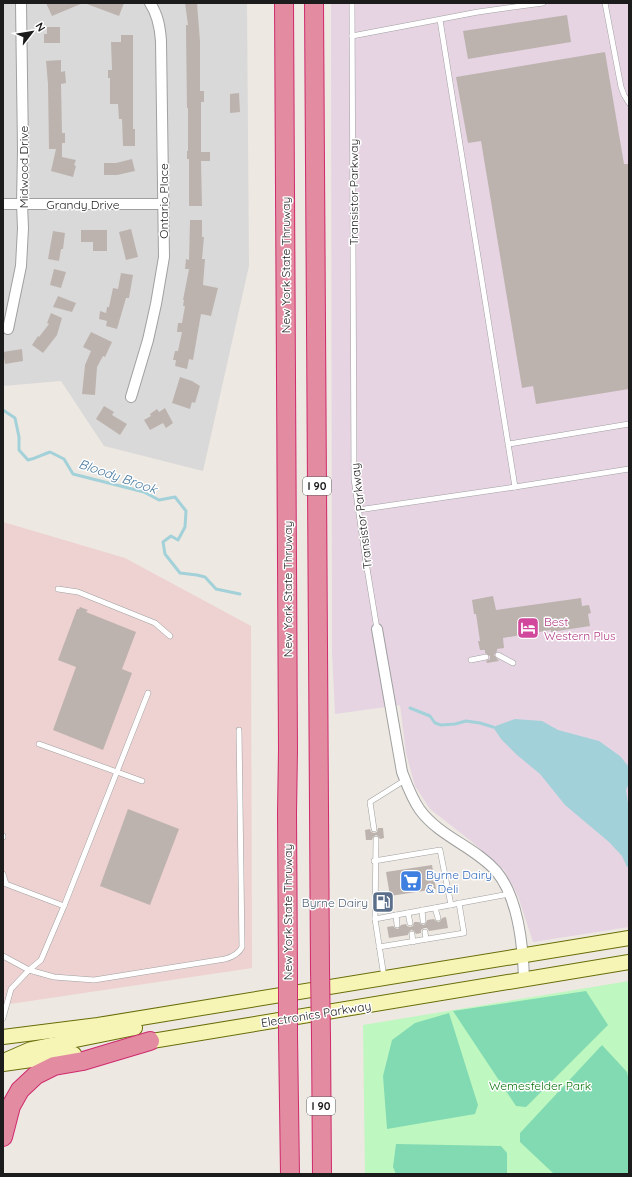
<svg xmlns="http://www.w3.org/2000/svg" width="632" height="1177" font-family="Quicksand,sans-serif">
	<rect width="100%" height="100%" fill="#ede8e1"/>
	<!-- residential -->
	<polygon fill="#dad9d9" points="3,3 247,3 249,266 203,471 104,446 61,381 3,386"/>
	<!-- commercial -->
	<polygon fill="#eed1d1" points="3,522 125,558 251,626 252,968 3,1005"/>
	<!-- industrial -->
	<polygon fill="#e6d4e3" points="331,3 629,3 629,927 533,942 518,896 504,870 471,841 430,809 415,786 406,753 400,705 335,714 332,652"/>
	<!-- park -->
	<polygon fill="#bff7c0" points="629,981 629,1174 365,1174 363,1025"/>
	<!-- pitch -->
	<g fill="#82dab2">
		<polygon points="586,991 608,1025 526,1107 516,1106 453,1011"/>
		<polygon points="449,1013 478,1105 475,1114 387,1129 383,1076 392,1040 415,1023"/>
		<polygon points="602,1045 627,1072 629,1081 629,1174 554,1174 520,1142 520,1133"/>
		<polygon points="396,1144 501,1146 507,1153 507,1174 396,1174 393,1167"/>
	</g>
	<!-- water -->
	<polygon fill="#a3d1d9" points="515,719 542,721 558,730 599,741 620,756 629,767 629,783 626,790 629,810 629,866 627,867 622,856 609,842 565,805 540,774 517,755 501,739 493,727"/>
	<g fill="none" stroke-linecap="round" stroke-linejoin="round">
		<!-- stream -->
		<g stroke="#a3d1d9" stroke-width="3">
			<path d="M3,410L15,418L19,437V450L28,460C38,458 41,455 50,452L64,459L73,474L144,492L159,500L175,497L186,511L185,527L178,540L171,536L163,542L165,554L180,573L197,575L205,577L216,589L240,594"/>
			<polyline points="410,708 430,716 435,723 441,725 455,724 466,721 480,723 493,727"/>
		</g>
	</g>
	<!-- building -->
	<g fill="#bdb3ae">
		<polygon points="46,3 83,3 52,16"/>
		<polygon points="87,3 124,3 119,16 87,4"/>
		<polygon points="185,3 197,3 200,41 200,91 204,91 204,102 201,102 201,152 210,152 210,161 201,161 202,206 189,206 189,159 187,159 187,151 188,151 188,108 187,108 186,32 186,25 188,25"/>
		<polygon points="567,15 571,42 468,59 463,31"/>
		<polygon points="47,27 60,27 60,43 44,43 44,34 47,34"/>
		<polygon points="121,35 133,35 133,129 135,129 135,146 123,146 122,119 119,119 118,104 110,104 110,78 108,78 108,70 112,70 111,42 121,42"/>
		<polygon points="605,52 624,164 629,164 629,389 536,404 533,386 522,388 481,141 468,143 456,77"/>
		<polygon points="61,60 61,72 65,71 66,83 61,84 62,133 65,133 65,143 62,143 62,157 76,160 74,165 76,166 73,177 51,171 56,149 49,149 48,84 46,61"/>
		<polygon points="239,93 240,112 230,113 230,94"/>
		<polygon points="132,159 135,171 117,175 104,175 104,163 116,163"/>
		<polygon points="190,220 202,220 202,237 204,237 202,259 205,259 203,285 218,288 211,316 201,314 193,360 189,359 187,369 175,366 176,360 173,360 175,351 178,351 182,332 177,332 178,323 182,323 185,306 183,306 184,300 183,300 189,269 185,269 186,259 189,260"/>
		<polygon points="131,229 138,257 126,260 119,232"/>
		<polygon points="81,230 107,230 107,251 93,251 93,242 81,242"/>
		<polygon points="53,231 65,233 63,249 61,249 59,261 48,259"/>
		<polygon points="54,269 66,272 61,288 50,285"/>
		<polygon points="121,273 133,275 129,298 126,298 117,329 106,326 107,321 99,319 100,311 106,313 107,307 109,307 113,288 118,289"/>
		<polygon points="58,296 76,303 72,312 53,307"/>
		<polygon points="51,313 62,318 57,335 43,353 32,345 38,336 39,337 49,324 47,323"/>
		<polygon points="91,332 112,342 105,357 103,356 97,367 95,395 82,394 85,365 91,351 83,347"/>
		<polygon points="22,349 23,361 5,364 3,352"/>
		<polygon points="180,377 192,381 200,386 195,403 192,402 190,409 172,403"/>
		<polygon points="104,406 114,412 112,415 127,424 120,435 96,419"/>
		<polygon points="165,408 173,423 166,428 163,423 150,430 144,420 151,416 150,414 157,409 159,412"/>
		<polygon points="493,596 496,610 581,598 582,606 589,605 591,613 588,614 590,626 551,632 551,630 503,638 504,648 497,649 497,651 494,655 499,661 487,663 486,661 490,659 490,656 485,653 485,650 480,650 478,641 480,641 476,614 474,614 472,600"/>
		<polygon points="80,607 88,610 86,612 136,632 122,669 132,673 103,750 53,730 76,667 58,660 77,609 79,609"/>
		<polygon points="128,809 179,829 150,905 100,886"/>
		<polygon points="378,828 383,828 384,838 380,839 378,836 376,835 373,837 372,840 366,840 365,830 370,829 371,832 374,833 377,832"/>
		<polygon points="432,865 436,889 390,896 386,872"/>
		<polygon points="446,917 448,928 429,931 427,928 424,928 421,930 421,933 416,934 414,931 411,930 409,932 408,935 389,938 387,927 393,926 395,928 398,929 401,925 406,924 407,926 410,927 413,926 414,922 419,922 421,924 424,925 426,923 427,920 434,919 436,921 439,922 441,920 442,918"/>
	</g>
	<g fill="none" stroke-linecap="round" stroke-linejoin="round">
		<!-- lane casing -->
		<g stroke="#a0a0a0" stroke-width="6">
			<g id="lane">
				<polyline points="352,3 354,479 366,562 377,629"/>
				<polyline points="605,3 621,87 624,95 629,103"/>
				<polyline points="352,36 478,12 543,3"/>
				<polyline points="509,444 629,424"/>
				<polyline points="515,487 629,469"/>
				<polyline points="358,510 515,487 440,20"/>
				<polyline points="58,589 78,592 155,623 170,636"/>
				<polyline points="498,655 513,663"/>
				<polyline points="471,660 486,657"/>
				<polyline points="39,744 142,781"/>
				<polyline points="374,829 370,802 405,780"/>
				<polyline points="3,837 3,836"/>
				<polyline points="374,861 440,850 451,905"/>
				<polyline points="3,874 6,884 64,906"/>
				<polyline points="435,908 438,918"/>
				<polyline points="422,910 423,921"/>
				<polyline points="408,913 410,923"/>
				<polyline points="396,915 397,925"/>
				<polyline points="375,919 376,839"/>
				<polyline points="425,932 426,939"/>
				<polyline points="412,934 413,942"/>
				<polyline points="379,947 464,933 459,903"/>
				<polyline points="3,956 29,970 11,989 3,1018"/>
				<path d="M29,970L54,977L94,980L225,959C232,957 239,954 242,947L239,730"/>
				<polyline points="29,970 41,960 64,906 148,693"/>
				<polyline points="384,977 375,919 509,894"/>
			</g>
		</g>
		<!-- street casing -->
		<g stroke="#a0a0a0" stroke-width="12">
			<g id="street">
				<polyline points="3,204 164,204"/>
				<polyline points="8,329 21,266 23,228 22,204 23,150 21,3"/>
				<path d="M131,397L148,340L156,304L164,257L161,41C160,27 158,15 150,3"/>
				<path d="M377,629L402,772C407,785 412,799 420,810C440,837 475,847 496,871C519,898 523,946 524,979"/>
			</g>
		</g>
		<!-- secondary casing -->
		<g stroke="#686d09" stroke-width="16">
			<g id="secondary">
				<polyline points="3,1037 98,1025 629,938"/>
				<polyline points="140,1043 629,962"/>
				<polyline points="8,1059 31,1049 135,1028"/>
				<polyline points="3,1064 74,1054"/>
			</g>
		</g>
		<!-- highway casing -->
		<g stroke="#cf2a6d" stroke-width="20">
			<g id="highway">
				<polyline points="284,3 288,750 287,813 288,974"/>
				<polyline points="314,3 320,969"/>
				<polyline points="288,1035 290,1174"/>
				<polyline points="321,1037 322,1174"/>
				<polyline points="3,1137 11,1106 20,1090 36,1075 54,1066 83,1061 150,1041"/>
			</g>
		</g>
		<!-- lane -->
		<use href="#lane" stroke="#fff" stroke-width="5"/>
		<!-- street -->
		<use href="#street" stroke="#fff" stroke-width="10"/>
		<!-- secondary -->
		<use href="#secondary" stroke="#f6f5b6" stroke-width="14"/>
		<!-- highway -->
		<use href="#highway" stroke="#e28ba1" stroke-width="18"/>
		<!-- highway-bridge casing -->
		<g stroke="#cf2a6d" stroke-width="20" stroke-linecap="butt">
			<g id="highway-bridge">
				<polyline points="320,969 321,1037"/>
				<polyline points="288,974 288,1035"/>
			</g>
		</g>
		<!-- highway-bridge -->
		<use href="#highway-bridge" stroke="#e28ba1" stroke-width="18"/>
	</g>
	<!-- icons -->
	<defs>
		<g id="hotel-square" transform="scale(1.15)"><rect x="-9" y="-9" width="18" height="18" rx="4" fill="#d1479c" stroke="#fff"/><path d="M-6-4.5h1.5V1H6V5H4.5V3h-9V5H-6ZM-4 0a1.8 1.8 0 1 1 3.6 0ZM.5 0V-2.5h3Q6-2.5 6 0Z" fill="#fff"/></g>
		<g id="supermarket-square" transform="scale(1.15)"><rect x="-9" y="-9" width="18" height="18" rx="4" fill="#3f7fe0" stroke="#fff"/><path d="M-6-5.5h2.5l.6 2H6L4.5 2H-2.5L-4.4-4H-6ZM-1.5 3.2a1.3 1.3 0 1 0 .1 0ZM3 3.2a1.3 1.3 0 1 0 .1 0Z" fill="#fff"/></g>
		<g id="fuel-square" transform="scale(1.15)"><rect x="-9" y="-9" width="18" height="18" rx="4" fill="#5c6f8a" stroke="#fff"/><path d="M-5.5-6h7V0h2V4h1.3V-2.5L3-4.5l.8-.8L6-3V5H2.5V1h-1V6h-7ZM-4.2-4.7v3.2H.2V-4.7Z" fill="#fff"/></g>
	</defs>
	<g fill-rule="evenodd">
		<use href="#hotel-square" x="528" y="628"/>
		<use href="#supermarket-square" x="411" y="881"/>
		<use href="#fuel-square" x="383" y="902"/>
	</g>
	<g text-anchor="middle" dominant-baseline="central" stroke-width="3" stroke-linejoin="round" paint-order="stroke">
		<!-- shield labels -->
		<g fill="#fff" stroke="#606060" stroke-width="1">
			<rect x="303" y="477" width="28" height="18" rx="3"/>
			<rect x="307" y="1097" width="28" height="18" rx="3"/>
		</g>
		<g font-size="11" font-weight="bold" fill="#1c1c1c">
			<text x="317" y="486">I 90</text>
			<text x="321" y="1106">I 90</text>
		</g>
		<!-- street labels -->
		<g font-size="12" fill="#1c1c1c" stroke="#fff">
			<text transform="translate(23 167) rotate(-90)">Midwood Drive</text>
			<text transform="translate(353 192) rotate(-90)">Transistor Parkway</text>
			<text transform="translate(163 201) rotate(-90)">Ontario Place</text>
			<text x="83" y="204">Grandy Drive</text>
			<text transform="translate(285 265) rotate(-90)">New York State Thruway</text>
			<text transform="translate(361 516) rotate(-97)">Transistor Parkway</text>
			<text transform="translate(287 589) rotate(-90)">New York State Thruway</text>
			<text transform="translate(287 912) rotate(-90)">New York State Thruway</text>
			<text transform="translate(316 1014) rotate(-9)">Electronics Parkway</text>
		</g>
		<!-- hotel labels -->
		<g font-size="12" fill="#b23c85" stroke="#fff" text-anchor="start">
			<text x="544" y="621">Best<tspan x="544" dy="14">Western Plus</tspan></text>
		</g>
		<!-- shop labels -->
		<g font-size="12" fill="#366cbe" stroke="#fff" text-anchor="start">
			<text x="426" y="874">Byrne Dairy<tspan x="426" dy="14">&amp; Deli</tspan></text>
		</g>
		<!-- service labels -->
		<g font-size="12" fill="#4e5e75" stroke="#fff" text-anchor="end">
			<text x="368" y="902">Byrne Dairy</text>
		</g>
		<!-- park labels -->
		<g font-size="12" fill="#0f7411" stroke="#fff">
			<text x="540" y="1085">Wemesfelder Park</text>
		</g>
		<!-- water labels -->
		<g font-size="13" font-style="italic" fill="#4a7aa0" stroke="#fff">
			<text transform="translate(118 476) rotate(19)">Bloody Brook</text>
		</g>
	</g>
	<!-- border -->
	<rect width="632" height="1177" fill="none" stroke="#1c1c1c" stroke-width="8"/>
	<!-- north arrow -->
	<g transform="translate(32 32) rotate(59)" stroke="#ffffff" stroke-width="3" paint-order="stroke">
	<path d="M0-3L7 15L0 10L-7 15Z" fill="#1c1c1c"/>
	<text y="-6" font-size="11" font-weight="bold" text-anchor="middle" fill="#1c1c1c">N</text>
	</g>
</svg>
